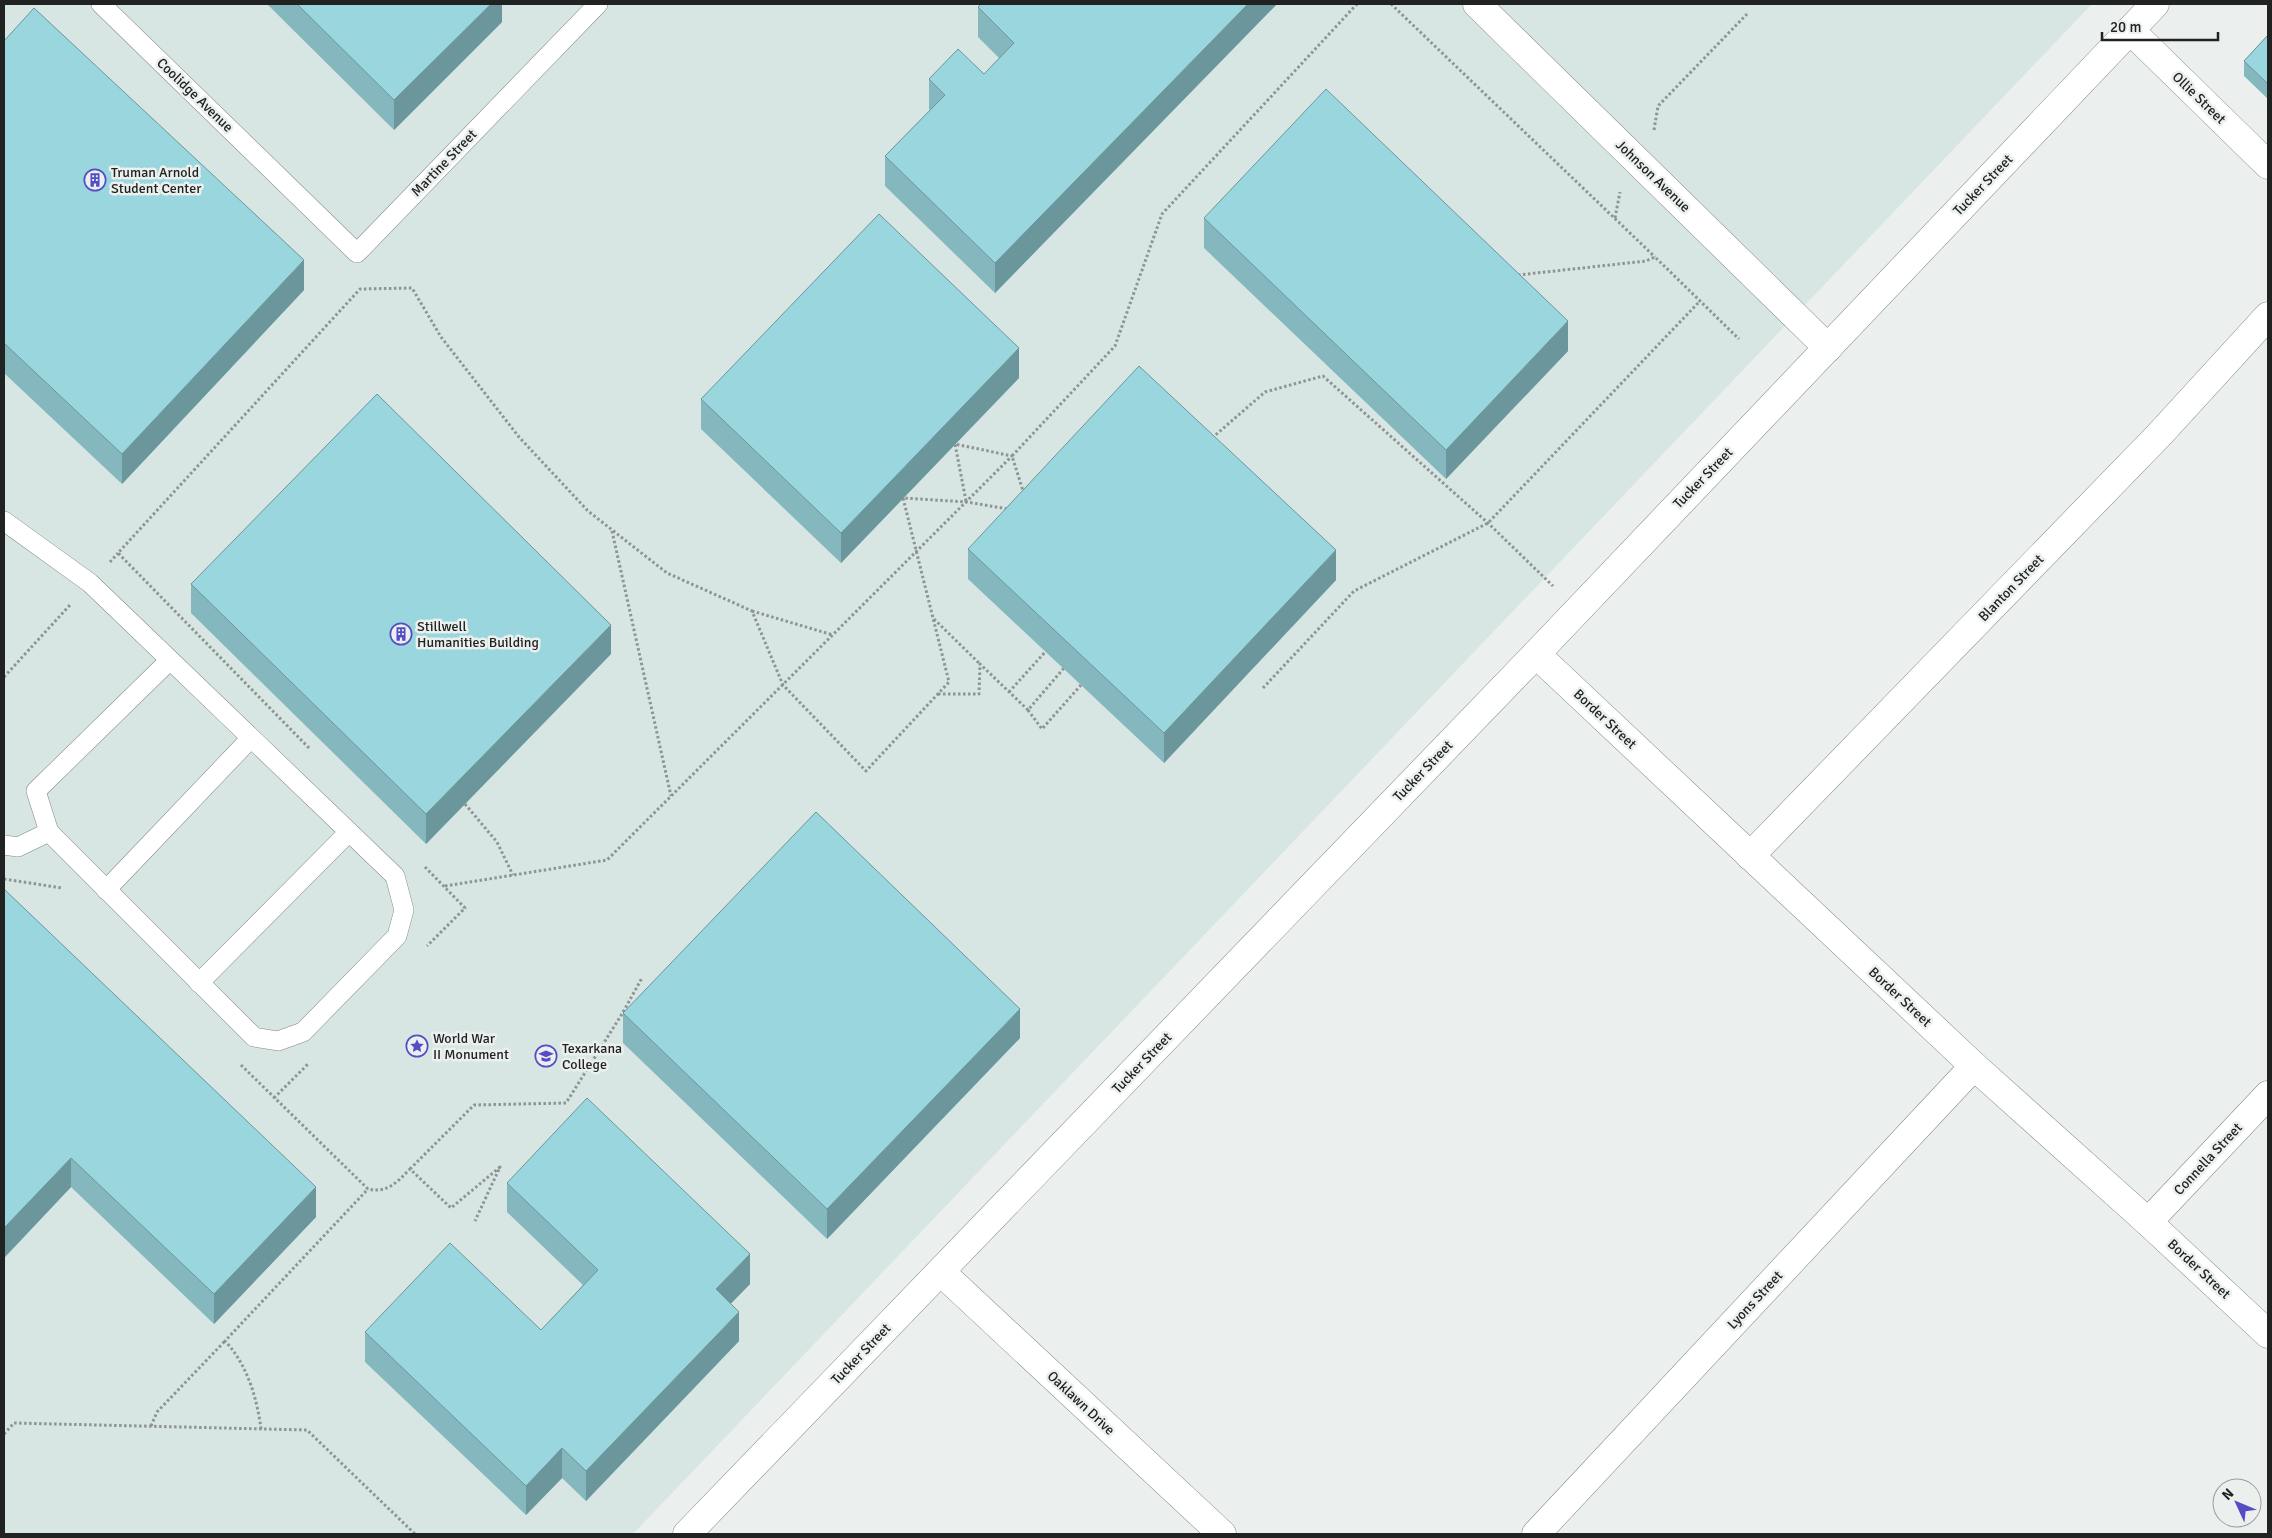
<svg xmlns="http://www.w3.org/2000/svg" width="2272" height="1538" font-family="Signika,sans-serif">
	<rect width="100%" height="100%" fill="#ebf0ef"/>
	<!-- built -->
	<polygon fill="#d7e6e3" points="4,4 2092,4 633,1534 4,1534"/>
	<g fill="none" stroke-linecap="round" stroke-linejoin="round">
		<!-- lane casing -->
		<g stroke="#848989" stroke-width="20">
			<g id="lane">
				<polyline points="101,4 357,253 598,4"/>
				<polyline points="4,521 90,583 395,876 404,910 397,936 303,1032 278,1041 254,1037 49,832 18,847 4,845"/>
				<polyline points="49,832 36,791 170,660"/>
				<polyline points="106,890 251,738"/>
				<polyline points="199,983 349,832"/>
			</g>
		</g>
		<!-- street casing -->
		<g stroke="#848989" stroke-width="29">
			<g id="street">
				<polyline points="1477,4 1828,348"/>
				<polyline points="2130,30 2268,165"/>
				<polyline points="1536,654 1974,1066 2148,1222 2268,1334"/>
				<polyline points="1750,856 2160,434 2268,316"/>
				<polyline points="2148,1222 2268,1095"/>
				<polyline points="941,1272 1222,1534"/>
				<polyline points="1536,1534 1974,1066"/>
			</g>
		</g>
		<!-- secondary casing -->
		<g stroke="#848989" stroke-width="29">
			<polyline id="secondary" points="687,1534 1536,654 2155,4"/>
		</g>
		<!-- path -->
		<g stroke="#8f9392" stroke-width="3" stroke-dasharray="2.5 2.5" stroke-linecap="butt">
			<polyline points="1391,4 1655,257"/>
			<polyline points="1654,130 1658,106 1747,14"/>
			<polyline points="1615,218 1620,192"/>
			<polyline points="1518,275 1646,261 1655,257 1739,339"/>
			<polyline points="1212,438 1265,392 1323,376 1488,523 1553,586"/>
			<polyline points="1024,494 1012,456 1115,346 1162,214 1357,4"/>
			<polyline points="966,501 955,444 1012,456"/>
			<polyline points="612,531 671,796"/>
			<polyline points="110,562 118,553"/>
			<polyline points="752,611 833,635"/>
			<polyline points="934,619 980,664"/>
			<polyline points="4,677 70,605"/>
			<polyline points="1263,688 1354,591 1488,523 1700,301"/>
			<polyline points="1009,692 1046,651"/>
			<polyline points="938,694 979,694 980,664 1028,710 1064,668"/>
			<polyline points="1028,710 1042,729 1081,685"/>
			<polyline points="309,748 118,553 360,289 412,288 441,337 519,437 588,511 667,573 752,611 783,685 866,771 949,682 903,498 967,502 1008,509"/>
			<polyline points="465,804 497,842 513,875"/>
			<polyline points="425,867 465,908 427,946"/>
			<polyline points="4,879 62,888"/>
			<polyline points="445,886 607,860 1012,456"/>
			<path d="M241,1065L368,1189C387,1194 398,1181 410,1169L451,1208L500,1167L475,1221"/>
			<polyline points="274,1098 309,1063"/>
			<polyline points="410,1169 474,1105 566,1103 622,1014 642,978"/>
			<polyline points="151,1426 157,1412 225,1341"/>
			<path d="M261,1429C257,1398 247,1364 225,1341L368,1189"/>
			<polyline points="4,1434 14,1423 307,1430 415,1534"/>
		</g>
		<!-- lane -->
		<use href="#lane" stroke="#fff" stroke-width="19"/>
		<!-- street -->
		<use href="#street" stroke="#fff" stroke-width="28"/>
		<!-- secondary -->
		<use href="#secondary" stroke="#fff" stroke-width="28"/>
	</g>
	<!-- wall -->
	<g fill="#84b8be">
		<polygon points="267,4 502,4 502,22 394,130"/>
		<polygon points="1277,4 995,293 885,186 885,156 930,110 929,109 929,79 984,74 999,58 978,37 978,7"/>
		<polygon points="2268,35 2268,99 2244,76 2244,61"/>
		<polygon points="4,41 304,290 122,484 4,373"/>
		<polygon points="1204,218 1568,351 1446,479 1204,248"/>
		<polygon points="1019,378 841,563 701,429 701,399"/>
		<polygon points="968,549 1336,580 1164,763 968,579"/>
		<polygon points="191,584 611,654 426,844 191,613"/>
		<polygon points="4,889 316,1217 214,1324 71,1187 4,1258"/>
		<polygon points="623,1013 1020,1038 827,1239 623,1043"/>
		<polygon points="507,1183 750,1284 730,1304 739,1341 586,1501 562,1478 526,1515 365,1362 365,1332 541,1330 583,1285 507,1212"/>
	</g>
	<!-- shaded-wall -->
	<g fill="#6b969b">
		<polygon points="491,4 502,4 502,22 394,130 394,100"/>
		<polygon points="1248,4 1277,4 995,293 995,263"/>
		<polygon points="304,260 304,290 122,484 122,454"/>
		<polygon points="1568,321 1568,351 1446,479 1446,450"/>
		<polygon points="1019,348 1019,378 841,563 841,533"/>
		<polygon points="1336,550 1336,580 1164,763 1164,733"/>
		<polygon points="611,625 611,654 426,844 426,814"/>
		<polygon points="1020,1009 1020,1038 827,1239 827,1209"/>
		<polygon points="71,1158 71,1187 4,1258 4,1228"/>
		<polygon points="316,1187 316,1217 214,1324 214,1294"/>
		<polygon points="750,1254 750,1284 716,1319 716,1289"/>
		<polygon points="739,1312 739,1341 586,1501 586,1471"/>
		<polygon points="562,1448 562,1478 526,1515 526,1486"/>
	</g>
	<!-- building -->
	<g fill="#99d6dd" stroke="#6b969b">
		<polygon points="297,4 491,4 394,100"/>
		<polygon points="981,4 1248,4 995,263 885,156 945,95 929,79 958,49 984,74 1014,43 978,7"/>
		<polygon points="34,8 304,260 122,454 4,343 4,41"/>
		<polygon points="2268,35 2268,84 2244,61"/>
		<polygon points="1326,89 1568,321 1446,450 1204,218"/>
		<polygon points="879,214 1019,348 841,533 701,399"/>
		<polygon points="1139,366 1336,550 1164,733 968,549"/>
		<polygon points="377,394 611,625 426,814 191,584"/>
		<polygon points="816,812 1020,1009 827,1209 623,1013"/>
		<polygon points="4,889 316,1187 214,1294 71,1158 4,1228"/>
		<polygon points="587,1098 750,1254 716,1289 739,1312 586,1471 562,1448 526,1486 365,1332 450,1243 541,1330 598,1270 507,1183"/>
	</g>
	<!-- icons -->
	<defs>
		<g id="building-ring" transform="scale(1.125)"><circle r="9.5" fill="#ebf0ef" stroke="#554dc5" stroke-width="1.5"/><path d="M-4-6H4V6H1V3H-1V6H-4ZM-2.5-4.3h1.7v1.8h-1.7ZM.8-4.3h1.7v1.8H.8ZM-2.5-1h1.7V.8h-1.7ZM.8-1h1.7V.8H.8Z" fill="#554dc5"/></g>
		<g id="sight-ring" transform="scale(1.125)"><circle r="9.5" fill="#ebf0ef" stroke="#554dc5" stroke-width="1.5"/><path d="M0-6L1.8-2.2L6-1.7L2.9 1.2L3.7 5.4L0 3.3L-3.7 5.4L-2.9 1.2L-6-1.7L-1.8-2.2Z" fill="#554dc5"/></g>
		<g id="university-ring" transform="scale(1.125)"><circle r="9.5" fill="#ebf0ef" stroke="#554dc5" stroke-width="1.5"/><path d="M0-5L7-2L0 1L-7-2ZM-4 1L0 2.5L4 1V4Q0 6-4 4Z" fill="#554dc5"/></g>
	</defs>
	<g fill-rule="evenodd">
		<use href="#building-ring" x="95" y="180"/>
		<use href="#building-ring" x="401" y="634"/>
		<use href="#sight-ring" x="417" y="1046"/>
		<use href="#university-ring" x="546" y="1056"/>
	</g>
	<g text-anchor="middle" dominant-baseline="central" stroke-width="5" stroke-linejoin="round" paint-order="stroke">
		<!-- street labels -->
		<g font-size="14" fill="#212323" stroke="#ebf0ef">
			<text transform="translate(195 95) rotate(44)">Coolidge Avenue</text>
			<text transform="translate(2199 98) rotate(44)">Ollie Street</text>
			<text transform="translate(444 163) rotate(-46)">Martine Street</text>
			<text transform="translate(1653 176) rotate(44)">Johnson Avenue</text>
			<text transform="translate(1983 185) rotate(-46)">Tucker Street</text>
			<text transform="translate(1703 478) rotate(-46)">Tucker Street</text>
			<text transform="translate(2011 588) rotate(-46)">Blanton Street</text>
			<text transform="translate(1605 719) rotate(43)">Border Street</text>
			<text transform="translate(1423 771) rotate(-46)">Tucker Street</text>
			<text transform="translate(1900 997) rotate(43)">Border Street</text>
			<text transform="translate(1142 1063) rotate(-46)">Tucker Street</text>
			<text transform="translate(2208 1159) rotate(-47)">Connella Street</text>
			<text transform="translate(2199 1269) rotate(43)">Border Street</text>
			<text transform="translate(1755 1300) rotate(-47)">Lyons Street</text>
			<text transform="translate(861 1354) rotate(-46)">Tucker Street</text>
			<text transform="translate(1081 1403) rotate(43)">Oaklawn Drive</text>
		</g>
		<!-- poi labels -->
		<g font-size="14" fill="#212323" stroke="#ebf0ef" text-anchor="start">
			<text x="111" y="172">Truman Arnold<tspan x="111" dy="16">Student Center</tspan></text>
			<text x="417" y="626">Stillwell<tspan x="417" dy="16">Humanities Building</tspan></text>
			<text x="433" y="1038">World War<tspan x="433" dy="16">II Monument</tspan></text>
			<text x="562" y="1048">Texarkana<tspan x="562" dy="16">College</tspan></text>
		</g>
	</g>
	<!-- border -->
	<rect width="2272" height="1538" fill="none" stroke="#212323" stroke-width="10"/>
	<!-- north arrow -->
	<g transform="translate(2237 1503) rotate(314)"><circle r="24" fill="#ebf0ef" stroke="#9a9e9d"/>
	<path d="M0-4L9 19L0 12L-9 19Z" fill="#554dc5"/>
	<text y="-8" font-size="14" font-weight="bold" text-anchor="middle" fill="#212323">N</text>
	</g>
	<!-- scale -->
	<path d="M2102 32v8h116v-8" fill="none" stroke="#212323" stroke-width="2.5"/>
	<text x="2110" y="32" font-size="15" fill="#212323" stroke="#ebf0ef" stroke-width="4" paint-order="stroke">20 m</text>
</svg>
